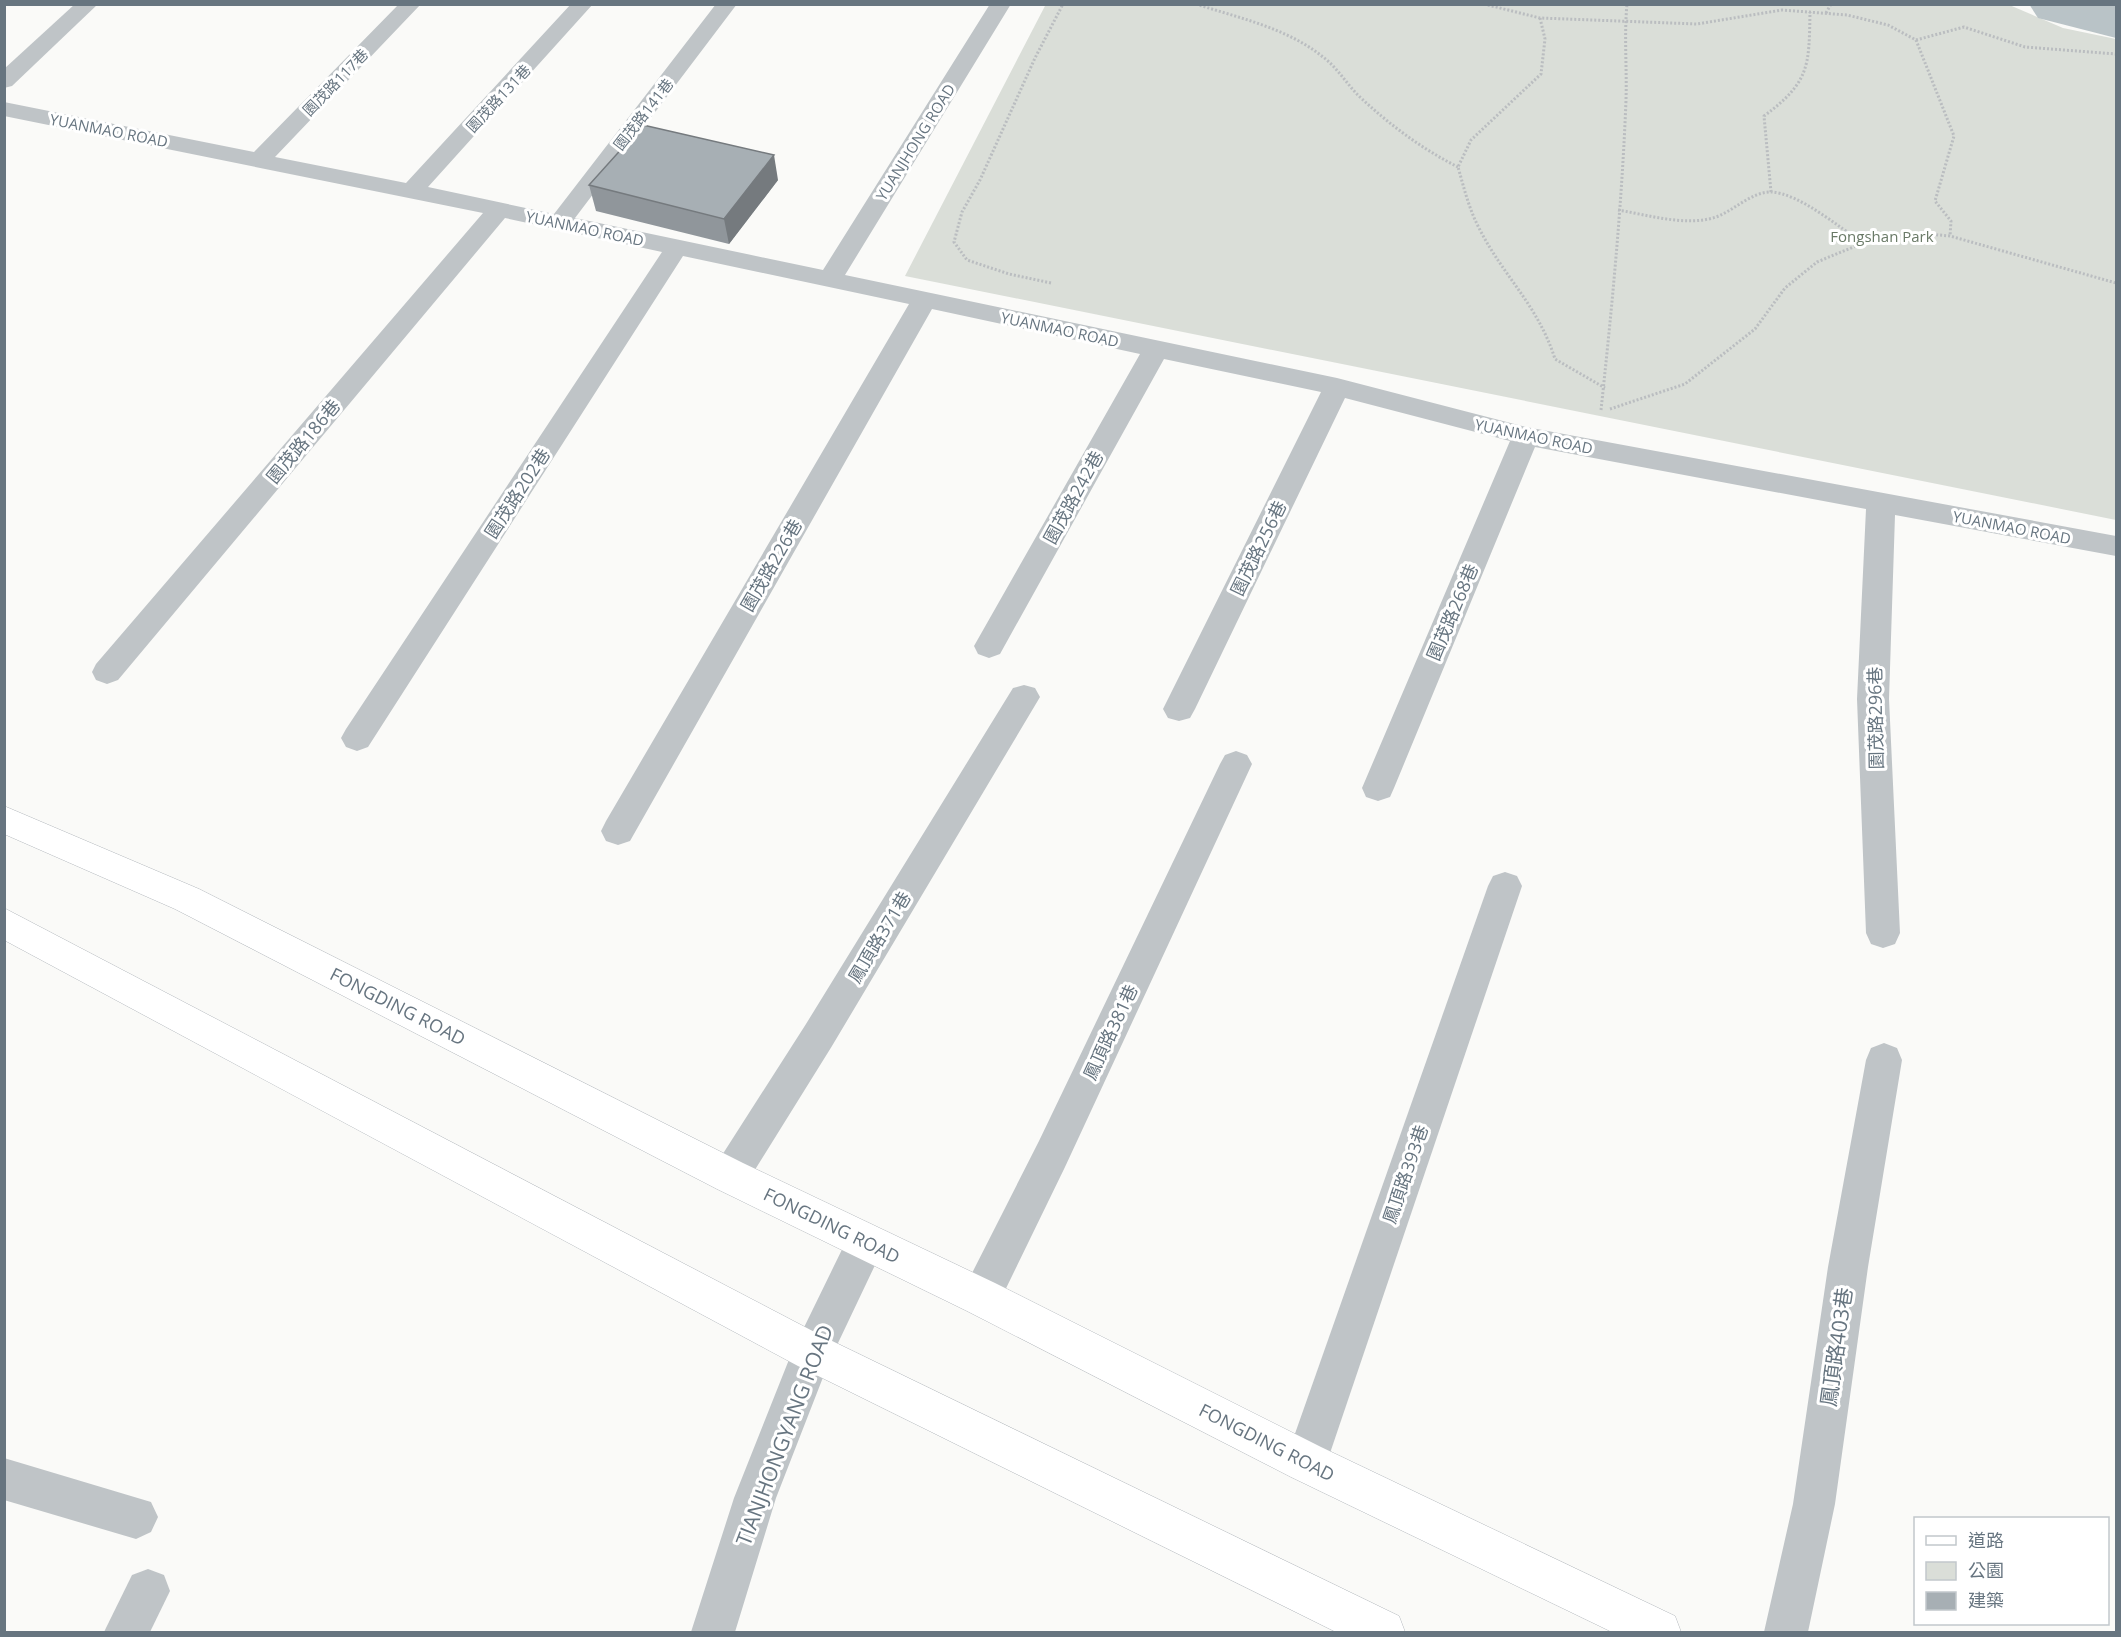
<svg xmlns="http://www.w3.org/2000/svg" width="2121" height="1637" font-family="'Open Sans','Noto Sans TC',sans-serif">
	<rect width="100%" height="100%" fill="#fafaf8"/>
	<!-- green -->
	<polygon fill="#daded8" points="1046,4 2007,4 2063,28 2116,39 2116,520 905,276"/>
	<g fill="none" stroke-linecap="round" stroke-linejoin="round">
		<!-- river -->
		<polygon fill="#b9c3c7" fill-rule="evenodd" points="2029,4 2116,4 2116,38 2038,18"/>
		<!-- secondary casing -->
		<g stroke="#b4b9be" stroke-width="1">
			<g id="secondary">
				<polygon points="4,806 199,889 743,1163 995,1283 1321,1447 1675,1616 1681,1632 1612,1632 1291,1477 967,1311 717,1189 175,909 4,834"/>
				<polygon points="4,908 826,1338 1399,1616 1405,1632 1336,1632 798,1366 4,940"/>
			</g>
		</g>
		<!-- path -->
		<g stroke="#babdc0" stroke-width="3" stroke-dasharray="2 2" stroke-linecap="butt">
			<path d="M1196,4C1239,18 1287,28 1323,57C1338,68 1347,85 1361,98C1390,125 1422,149 1458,167"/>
			<polyline points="1484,4 1540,18 1697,24 1782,10 1847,15 1888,25 1916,40 1954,136 1935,201 1951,221 1950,236"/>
			<polyline points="1826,13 1831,4"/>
			<path d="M1540,18L1545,39L1541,74L1471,140L1458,167C1464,188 1469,209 1479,228C1503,276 1538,305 1555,359L1605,388"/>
			<polyline points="1916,40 1964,27 2025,47 2116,54"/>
			<path d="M1771,192L1764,116C1810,82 1809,66 1810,12"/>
			<path d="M1618,210C1648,215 1683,226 1713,218C1733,212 1750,192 1771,192C1799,193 1840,228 1863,243"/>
			<polyline points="1051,283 1009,274 967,260 954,242 962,212 980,180 1035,58 1063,4"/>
			<polyline points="1610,409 1685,384 1755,329 1785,288 1817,262 1863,243 1917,233 1950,236 2116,283"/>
			<path d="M1601,410C1612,307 1622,204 1626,100C1627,68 1624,36 1627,4"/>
		</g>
		<!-- street -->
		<g fill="#bfc4c7" fill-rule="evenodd">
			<polygon points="75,4 98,4 12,86 4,88 4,69"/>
			<polygon points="399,4 421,4 275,157 406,183 571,4 593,4 428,187 554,214 716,4 737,4 575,218 823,270 990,4 1011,4 845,275 1337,378 1526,427 2116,536 2116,556 1895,515 1889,699 1900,933 1895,944 1883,948 1871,944 1866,933 1857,699 1866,509 1535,447 1394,788 1390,797 1378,801 1366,797 1362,788 1510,441 1345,398 1195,709 1190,718 1179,721 1168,718 1163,709 1321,392 1164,359 1000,654 989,658 978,654 974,646 1140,354 932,309 630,841 618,845 606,841 601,831 606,821 909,304 683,256 368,747 357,751 346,747 341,738 346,729 662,252 505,218 118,680 107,684 96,680 92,672 96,664 483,213 4,116 4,102 254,152"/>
			<polygon points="1024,685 1035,688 1040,697 832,1046 743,1189 730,1194 717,1189 711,1176 717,1163 806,1024 1013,688"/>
			<polygon points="1236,751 1247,755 1252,764 1065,1167 995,1311 981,1317 967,1311 961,1297 967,1283 1039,1141 1220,764 1225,755"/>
			<polygon points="1505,872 1517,876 1522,886 1327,1462 1321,1477 1306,1483 1291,1477 1285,1462 1488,886 1493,876"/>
			<polygon points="1884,1043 1897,1048 1902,1060 1868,1267 1835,1504 1808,1632 1764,1632 1793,1504 1828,1267 1866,1060 1871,1048"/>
			<polygon points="866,1223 880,1229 886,1242 829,1362 776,1498 735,1632 691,1632 734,1498 792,1352 852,1229"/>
			<polygon points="4,1458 151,1502 158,1517 151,1532 136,1539 4,1500"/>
			<polygon points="148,1569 164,1575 170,1591 150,1632 104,1632 132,1575"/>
		</g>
		<!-- secondary -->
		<use href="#secondary" fill="#fff" fill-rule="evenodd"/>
	</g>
	<!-- wall -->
	<polygon fill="#90969b" points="778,180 729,244 596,211 589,185"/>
	<!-- shaded-wall -->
	<polygon fill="#757a7e" points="774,155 778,180 729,244 724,219"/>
	<!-- building -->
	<polygon fill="#a7afb4" stroke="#757a7e" stroke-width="1.5" points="643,125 774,155 724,219 589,185"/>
	<g text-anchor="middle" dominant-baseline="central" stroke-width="6" stroke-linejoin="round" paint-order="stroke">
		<!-- far-street labels -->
		<g font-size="15" fill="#677580" stroke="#fff">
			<text transform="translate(335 82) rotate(-46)">園茂路117巷</text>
			<text transform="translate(498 98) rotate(-47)">園茂路131巷</text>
			<text transform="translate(643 114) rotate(-52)">園茂路141巷</text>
			<text transform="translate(109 130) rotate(11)">YUANMAO ROAD</text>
			<text transform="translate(915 142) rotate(-58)">YUANJHONG ROAD</text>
			<text transform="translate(585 228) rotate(12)">YUANMAO ROAD</text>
			<text transform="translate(1060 329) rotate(12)">YUANMAO ROAD</text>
			<text transform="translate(1534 436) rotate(12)">YUANMAO ROAD</text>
			<text transform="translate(2012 527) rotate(11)">YUANMAO ROAD</text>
		</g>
		<!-- far-park labels -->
		<g font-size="15" fill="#697966" stroke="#fff">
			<text x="1882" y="236">Fongshan Park</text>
		</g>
		<!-- street labels -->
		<g font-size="18" fill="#677580" stroke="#fff">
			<text transform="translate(303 441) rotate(-50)">園茂路186巷</text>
			<text transform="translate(517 493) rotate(-57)">園茂路202巷</text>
			<text transform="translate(1073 497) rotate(-61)">園茂路242巷</text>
			<text transform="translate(1258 548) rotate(-64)">園茂路256巷</text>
			<text transform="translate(771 565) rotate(-60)">園茂路226巷</text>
			<text transform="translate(1452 612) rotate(-67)">園茂路268巷</text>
			<text transform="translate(1875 718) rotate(-91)">園茂路296巷</text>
			<text transform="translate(879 937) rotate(-59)">鳳頂路371巷</text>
			<text transform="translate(398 1006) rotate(27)">FONGDING ROAD</text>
			<text transform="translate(1110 1032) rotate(-65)">鳳頂路381巷</text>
			<text transform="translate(1405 1174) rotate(-71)">鳳頂路393巷</text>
			<text transform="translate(832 1225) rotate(26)">FONGDING ROAD</text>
			<text transform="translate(1267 1442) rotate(27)">FONGDING ROAD</text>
		</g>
		<!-- near-street labels -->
		<g font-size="21" fill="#677580" stroke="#fff">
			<text transform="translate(1836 1347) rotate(-82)">鳳頂路403巷</text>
			<text transform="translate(784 1435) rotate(-69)">TIANJHONGYANG ROAD</text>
		</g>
	</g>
	<!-- border -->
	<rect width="2121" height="1637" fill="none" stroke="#677580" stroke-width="12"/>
	<!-- legend -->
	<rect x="1914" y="1517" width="195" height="108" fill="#ffffff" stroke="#c2c8cc" stroke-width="1.5"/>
	<rect x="1926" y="1536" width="30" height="9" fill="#ffffff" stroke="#c2c8cc" stroke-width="1.5"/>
	<text x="1968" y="1547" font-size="18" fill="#677580">道路</text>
	<rect x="1926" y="1562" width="30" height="18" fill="#daded8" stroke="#c2c8cc" stroke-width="1.5"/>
	<text x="1968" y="1577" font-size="18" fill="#677580">公園</text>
	<rect x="1926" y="1592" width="30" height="18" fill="#a7afb4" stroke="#c2c8cc" stroke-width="1.5"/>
	<text x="1968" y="1607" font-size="18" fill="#677580">建築</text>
</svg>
